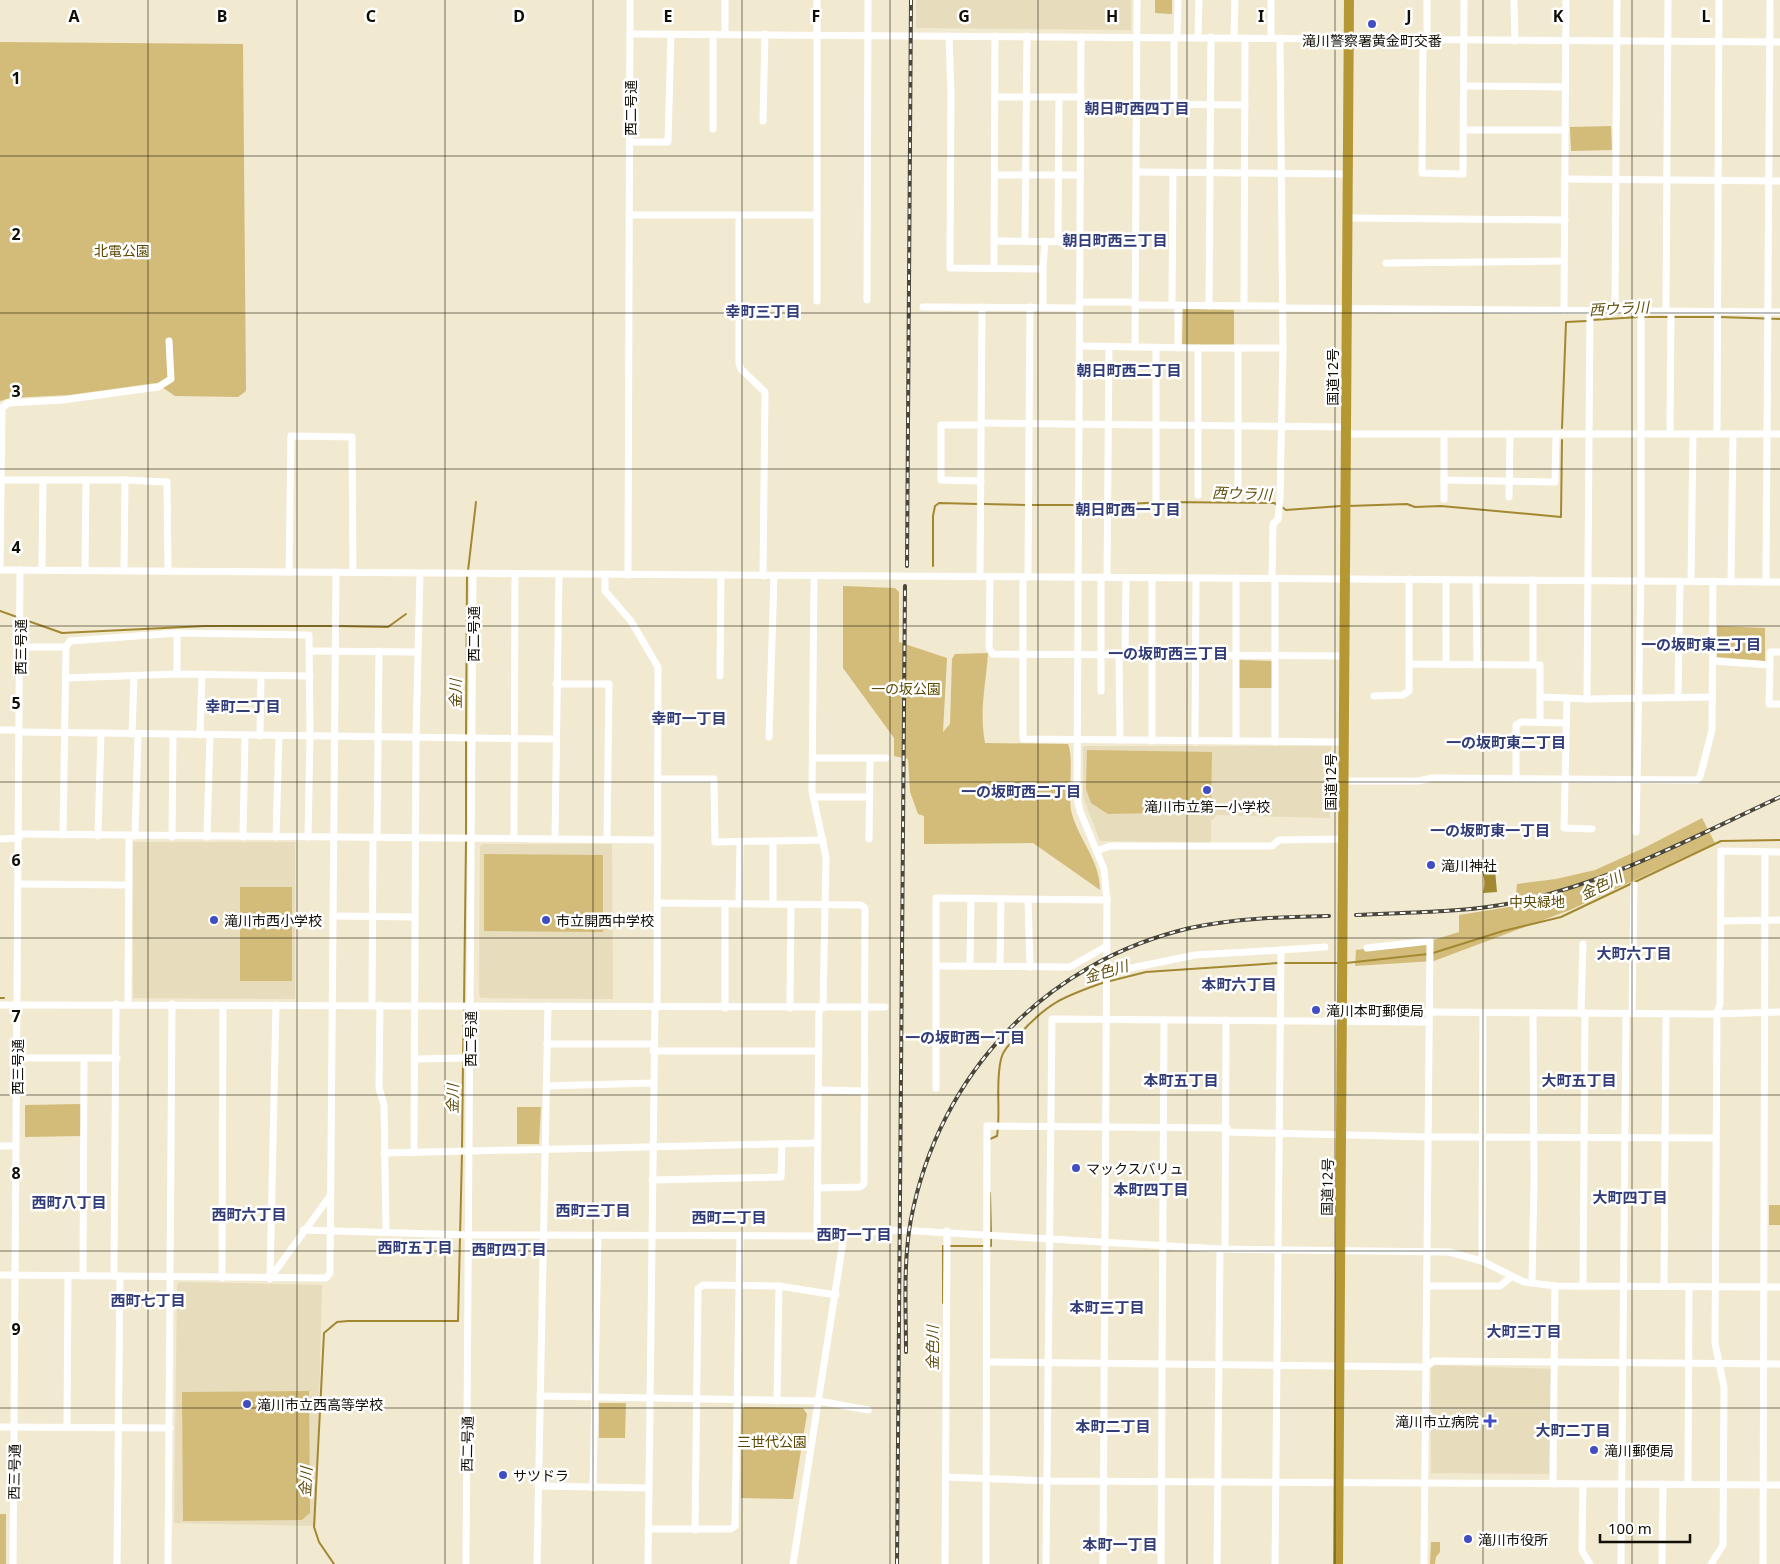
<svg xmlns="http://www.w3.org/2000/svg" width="1780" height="1564" font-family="'Noto Sans','Noto Sans JP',sans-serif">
	<rect width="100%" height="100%" fill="#f1e9d0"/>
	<!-- built -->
	<g fill="#e7dcbc">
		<polygon points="916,0 1131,0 1131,30 916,28"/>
		<polygon points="1085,746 1331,746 1330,818 1217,815 1211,821 1211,843 1100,841 1083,797 1083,747"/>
		<polygon points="133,842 295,842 295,999 133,998"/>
		<polygon points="483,844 612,844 613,999 481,998 479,994 480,846"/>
		<polygon points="180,1282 322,1285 316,1526 174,1523 177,1285"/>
		<polygon points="1434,1365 1551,1369 1549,1474 1431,1473 1431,1368"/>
	</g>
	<!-- green -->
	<g fill="#d3bc79">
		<polygon points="1155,0 1172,0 1172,14 1155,13"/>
		<polygon points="0,42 243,44 246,391 238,397 175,396 156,383 69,395 10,398 0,401"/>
		<polygon points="1611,126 1612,150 1571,151 1570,127"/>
		<polygon points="1183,309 1234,310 1234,346 1182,345"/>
		<path d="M843,586L895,588L899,592V642L947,658L943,732L950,724L952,659L955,654L988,653C986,685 979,710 985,743L1068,744C1074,758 1068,792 1071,810C1077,838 1100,859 1100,890L1033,843L924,844V816L918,814L910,792L908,759L894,756V738L843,668Z"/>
		<polygon points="1717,626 1765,628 1765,661 1717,657"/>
		<polygon points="1239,660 1272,661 1272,688 1239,688"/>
		<polygon points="1087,750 1212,752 1211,812 1108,814 1091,803 1086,789"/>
		<polygon points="1702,818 1715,843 1570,910 1434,961 1355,966 1356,950 1430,941 1459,932 1459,915 1515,906 1517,884 1556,879 1595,870 1646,847"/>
		<polygon points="484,854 603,855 603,932 484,931"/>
		<rect x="240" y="887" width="52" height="94"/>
		<polygon points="81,1104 81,1136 25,1137 25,1105"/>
		<polygon points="517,1107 541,1107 539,1144 517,1144"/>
		<rect x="1769" y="1205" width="11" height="20"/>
		<polygon points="309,1391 310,1513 302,1520 183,1521 182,1392"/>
		<polygon points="599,1403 626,1403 625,1438 599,1438"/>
		<polygon points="745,1407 803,1408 807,1414 793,1499 741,1498 742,1409"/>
		<rect x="0" y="1514" width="6" height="50"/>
		<polygon points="1431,1542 1440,1542 1440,1552 1436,1557 1435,1564 1430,1564"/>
	</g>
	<!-- water -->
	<path fill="#a38832" d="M1482,859L1495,870L1497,892L1483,893C1486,880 1484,874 1477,862Z"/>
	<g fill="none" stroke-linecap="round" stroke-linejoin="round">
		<!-- stream -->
		<g stroke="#a38832" stroke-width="2">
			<polyline points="1644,317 1669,317"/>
			<polyline points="1674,317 1714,317"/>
			<polyline points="1719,317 1780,319"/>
			<polyline points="1592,320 1639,317"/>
			<polyline points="1562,428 1566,322 1587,321"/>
			<polyline points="983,504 1026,505"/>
			<polyline points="1031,505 1076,505"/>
			<polyline points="1081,505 1106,505"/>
			<polyline points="1111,505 1163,502 1274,503 1278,505"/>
			<polyline points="1348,506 1407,504 1415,507 1441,506 1561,517 1562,440"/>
			<polyline points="1282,507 1286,510 1341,506"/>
			<polyline points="933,566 933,516 935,506 939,503 978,504"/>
			<polyline points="468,571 476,502"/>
			<polyline points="0,611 62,633 205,626 333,626"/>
			<polyline points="338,626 388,627 406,614"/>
			<polyline points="466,736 467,576"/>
			<polyline points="466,836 466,741"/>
			<polyline points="1433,953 1503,931 1561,917 1721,841 1780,840"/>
			<polyline points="1283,963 1338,963"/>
			<polyline points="1346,963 1428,954"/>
			<polyline points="1110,981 1146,972 1278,963"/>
			<polyline points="0,998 4,998"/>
			<polyline points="464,1004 466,841"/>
			<polyline points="463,1056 464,1008"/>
			<path d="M990,1139L997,1136C1001,1111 995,1083 1001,1059C1003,1049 1012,1042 1019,1035C1048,1002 1065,996 1105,982"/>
			<polyline points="462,1149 463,1061"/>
			<polyline points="990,1193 991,1234"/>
			<polyline points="943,1303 943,1246 991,1246 991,1238"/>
			<polyline points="334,1564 319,1542 314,1527 324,1333 337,1322 348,1321 458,1321 462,1153"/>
		</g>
		<!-- minor -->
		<g stroke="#fff" stroke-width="7">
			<polyline points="725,0 725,34"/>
			<polyline points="1271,0 1271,38"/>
			<polyline points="1514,0 1515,41"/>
			<polyline points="630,34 1780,42"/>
			<polyline points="713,34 713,129"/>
			<polyline points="949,36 951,91 950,268 1043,269 1043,307"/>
			<polyline points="1081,37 1077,798 1080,811 1104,869 1107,900 1103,1564"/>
			<polyline points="1174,37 1174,104"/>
			<polyline points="1177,37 1178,0"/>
			<polyline points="1198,37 1199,0"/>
			<polyline points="1234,37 1235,0"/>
			<polyline points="1423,40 1422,173 1463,174 1464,0"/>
			<polyline points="1427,40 1427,0"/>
			<polyline points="1464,86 1565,87"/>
			<polyline points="995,97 1081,97"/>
			<polyline points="1137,104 1245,105"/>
			<polyline points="763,121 765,34"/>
			<polyline points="1464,130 1565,130"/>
			<polyline points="630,142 668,142 671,34"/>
			<polyline points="1136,172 1348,174"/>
			<polyline points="995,175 1079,175"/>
			<polyline points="1565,179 1780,181"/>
			<polyline points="629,215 817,215"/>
			<polyline points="739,216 739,363 741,369 765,392 763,576"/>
			<polyline points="1347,218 1565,220"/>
			<polyline points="994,241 1079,242"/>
			<polyline points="1025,241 1027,36"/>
			<polyline points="1058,241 1059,97"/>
			<polyline points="1386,263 1564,261"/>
			<polyline points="994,268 995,36"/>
			<polyline points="1043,269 1045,241"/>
			<polyline points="867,300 868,0"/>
			<polyline points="817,301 817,0"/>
			<polyline points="1079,302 1135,302"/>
			<polyline points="1135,305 1282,306"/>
			<polyline points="1172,305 1173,172"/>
			<polyline points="1209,306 1211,37"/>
			<polyline points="1244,306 1245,38"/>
			<polyline points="923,307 1079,308"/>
			<polyline points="1282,308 1780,312"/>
			<polyline points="1564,311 1566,0"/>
			<polyline points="1615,311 1617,0"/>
			<polyline points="1666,312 1668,0"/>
			<polyline points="1080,346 1198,348 1198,495"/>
			<polyline points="1135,347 1137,0"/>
			<polyline points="1178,348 1178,305"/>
			<polyline points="1198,348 1283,348"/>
			<polyline points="1238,348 1238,499"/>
			<polyline points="981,423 1346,427"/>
			<polyline points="1346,434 1780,434"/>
			<polyline points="1444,434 1444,499"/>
			<polyline points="1670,434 1671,312"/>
			<polyline points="1717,434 1719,0"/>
			<polyline points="1,480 125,480 124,571"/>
			<polyline points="125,480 167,482 168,571"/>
			<polyline points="1444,480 1555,482 1556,434"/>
			<polyline points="981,481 941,480 941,425 981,425"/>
			<polyline points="1509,497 1510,434"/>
			<polyline points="1156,498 1156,348"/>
			<polyline points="0,570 1780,582"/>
			<polyline points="0,570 2,408 8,403 63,400 158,387 171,379 169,341"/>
			<polyline points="42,570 43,480"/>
			<polyline points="85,570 86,480"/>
			<polyline points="289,572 291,436 352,437 353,572"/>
			<polyline points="605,575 605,591 631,621 658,667 657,1007"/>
			<polyline points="628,575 630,0"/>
			<polyline points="814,576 812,791 826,857 823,1008"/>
			<polyline points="980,577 982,307"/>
			<polyline points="990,577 989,648 993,654 1344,656"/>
			<polyline points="1023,577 1023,739 1344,742"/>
			<polyline points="1028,577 1030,307"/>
			<polyline points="1107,577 1109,346"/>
			<polyline points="1272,579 1273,524 1278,519 1280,499 1283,348 1280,38"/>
			<polyline points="1409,579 1409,664 1540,665 1540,722"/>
			<polyline points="1476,580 1477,665"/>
			<polyline points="1533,580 1533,665"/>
			<polyline points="1691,581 1693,434"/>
			<polyline points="1731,582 1733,434"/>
			<polyline points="1766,582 1770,0"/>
			<polyline points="20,647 66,647"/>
			<polyline points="311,651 417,652"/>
			<polyline points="1119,655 1120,740"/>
			<polyline points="1125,655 1126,578"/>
			<polyline points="1713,661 1770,665 1769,704 1780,704"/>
			<polyline points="1446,664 1446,580"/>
			<polyline points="1770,665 1770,652 1780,652"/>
			<polyline points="177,674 177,633"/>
			<polyline points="720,676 721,575"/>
			<polyline points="66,678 177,674 310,676"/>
			<polyline points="556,684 609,684 607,839"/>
			<polyline points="1101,691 1101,577"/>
			<polyline points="1374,696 1403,695 1409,691 1409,664"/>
			<polyline points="1541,697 1587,699 1712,697"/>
			<polyline points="1567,698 1564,828 1592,829"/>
			<polyline points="1678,698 1680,581"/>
			<polyline points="1587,699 1590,311"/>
			<polyline points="0,730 19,730"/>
			<polyline points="19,732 555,739"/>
			<polyline points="132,734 134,676"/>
			<polyline points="200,735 202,674"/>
			<polyline points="260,736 261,676"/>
			<polyline points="769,737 774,576"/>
			<polyline points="1152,741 1152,578"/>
			<polyline points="1195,741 1196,578"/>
			<polyline points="1236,741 1236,578"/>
			<polyline points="1275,742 1275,579"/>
			<polyline points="813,758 870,758 869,839"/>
			<polyline points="870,758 886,758"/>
			<polyline points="658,779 714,779 715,842 823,840"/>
			<polyline points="1516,779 1516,725 1521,722 1566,723"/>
			<polyline points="1344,781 1418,781 1432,778 1697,780 1700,777 1712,730 1713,581"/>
			<polyline points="813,797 870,797"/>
			<polyline points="1636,832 1641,576 1641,312"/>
			<polyline points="19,834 657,840"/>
			<polyline points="63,835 66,647 70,641 177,633 309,635 310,737 308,837"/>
			<polyline points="98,836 101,733"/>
			<polyline points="135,836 138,735"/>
			<polyline points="172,837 173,735"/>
			<polyline points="207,837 210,736"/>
			<polyline points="243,837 245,736"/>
			<polyline points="276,837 279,737"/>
			<polyline points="377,837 379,651"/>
			<polyline points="514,838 515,574"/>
			<polyline points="555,838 559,574"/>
			<polyline points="0,839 19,838"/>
			<polyline points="1097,851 1110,846 1272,846 1279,840 1343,839"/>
			<polyline points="19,884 128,885"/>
			<polyline points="1028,899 1030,967"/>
			<polyline points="657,903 861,905 865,908 864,1184 860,1187 817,1188"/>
			<polyline points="739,904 740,841"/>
			<polyline points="773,904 773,841"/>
			<polyline points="333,916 415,917"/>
			<polyline points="1721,921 1780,920"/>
			<polyline points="1367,948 1430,941 1424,1564"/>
			<polyline points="1281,950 1325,947"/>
			<polyline points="936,966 1070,967 1107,946"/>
			<polyline points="970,966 971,898"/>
			<polyline points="1000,966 1001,899"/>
			<polyline points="1107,973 1195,955 1281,950 1275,1564"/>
			<polyline points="128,1004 129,836"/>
			<polyline points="0,1005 885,1007"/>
			<polyline points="372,1005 373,837"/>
			<polyline points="380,1005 379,1088 384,1105 386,1232"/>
			<polyline points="725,1008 725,904"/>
			<polyline points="790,1008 791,904"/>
			<polyline points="1428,1012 1710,1014 1780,1012"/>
			<polyline points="1581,1013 1583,944"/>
			<polyline points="1632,1014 1634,885"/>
			<polyline points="547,1044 653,1044"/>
			<polyline points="653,1051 819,1051"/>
			<polyline points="17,1058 117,1058"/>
			<polyline points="414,1059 469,1058"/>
			<polyline points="546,1086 653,1083"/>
			<polyline points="936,1088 936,898 1107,900"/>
			<polyline points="818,1090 865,1091"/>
			<polyline points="1226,1132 1427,1137 1716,1138"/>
			<polyline points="0,1146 16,1146"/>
			<polyline points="414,1152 416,738 420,574"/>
			<polyline points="384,1153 818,1143"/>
			<polyline points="652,1180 781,1177 782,1144"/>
			<polyline points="303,1230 468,1235 817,1236 899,1230 1220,1249 1449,1252 1482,1261 1524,1282 1555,1286 1780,1287"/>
			<polyline points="817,1236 819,1008"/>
			<polyline points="1225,1249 1226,1020"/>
			<polyline points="1482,1261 1483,1013"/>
			<polyline points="270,1274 276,1270 330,1196"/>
			<polyline points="0,1275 326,1278 330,1273 336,572"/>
			<polyline points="83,1276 84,1059"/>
			<polyline points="114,1276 116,1004"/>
			<polyline points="222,1278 223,1005"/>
			<polyline points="270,1279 276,1005"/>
			<polyline points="1532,1283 1534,1182 1533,1013"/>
			<polyline points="1427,1286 1500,1286 1511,1277"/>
			<polyline points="1583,1286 1585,1013"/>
			<polyline points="1664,1286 1666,1014"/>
			<polyline points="987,1362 1425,1367 1434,1361 1780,1364"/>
			<polyline points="540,1396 819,1401 868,1410"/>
			<polyline points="777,1401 779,1286"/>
			<polyline points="0,1427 170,1428"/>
			<polyline points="67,1427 68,1276"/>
			<polyline points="946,1477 1047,1481 1780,1485"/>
			<polyline points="1553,1484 1555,1286"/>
			<polyline points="1583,1484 1582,1551 1590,1564"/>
			<polyline points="1688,1484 1689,1287"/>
			<polyline points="538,1486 649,1488"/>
			<polyline points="593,1488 598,1235"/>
			<polyline points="648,1529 731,1529 735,1526 740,1235"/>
			<polyline points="695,1530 698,1289 703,1285 779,1286 836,1295"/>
			<polyline points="13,1564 20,570"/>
			<polyline points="117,1564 120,1276"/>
			<polyline points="168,1564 172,1004"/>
			<polyline points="466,1564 473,574"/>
			<polyline points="537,1564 548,1006"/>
			<polyline points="648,1564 655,1006"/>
			<polyline points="793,1564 844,1235"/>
			<polyline points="945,1564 947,1231"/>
			<polyline points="986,1564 987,1126 1227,1128"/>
			<polyline points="1046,1564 1052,1019 1428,1022"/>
			<polyline points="1161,1564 1164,1020"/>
			<polyline points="1217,1564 1220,1249"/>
			<polyline points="1621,1564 1626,1014"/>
			<polyline points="1662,1564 1663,1484"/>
			<polyline points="1711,1564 1723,1545 1724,1387 1715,1343 1717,1013 1720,1004 1721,851 1780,852"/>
			<polyline points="1763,1564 1765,852"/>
		</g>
		<!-- highway -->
		<polyline stroke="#b59734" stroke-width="10" points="1338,1564 1349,0"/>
		<!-- rail casing -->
		<g stroke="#4a4639" stroke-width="4">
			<g id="rail">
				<polyline points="907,566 911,0"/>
				<path d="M1356,915C1408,912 1461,913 1512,903C1607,884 1693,837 1780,797"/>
				<path d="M906,1352C906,1308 903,1262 911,1219C939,1074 1045,962 1190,928C1235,918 1283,917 1329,916"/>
				<polyline points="897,1564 905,586"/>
			</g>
		</g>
		<!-- rail -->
		<use href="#rail" stroke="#fff" stroke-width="2" stroke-dasharray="5.5" stroke-linecap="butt"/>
	</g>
	<!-- grid -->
	<path fill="none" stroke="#110e06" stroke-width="1" stroke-opacity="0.55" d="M148,0V1564M297,0V1564M445,0V1564M593,0V1564M742,0V1564M890,0V1564M1038,0V1564M1187,0V1564M1335,0V1564M1483,0V1564M1632,0V1564M0,156H1780M0,313H1780M0,469H1780M0,626H1780M0,782H1780M0,938H1780M0,1095H1780M0,1251H1780M0,1408H1780"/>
	<!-- markers -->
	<g fill="#414ec2" stroke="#fff" stroke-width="2">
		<circle cx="1372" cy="24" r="5"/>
		<circle cx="1207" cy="790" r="5"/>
		<circle cx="1431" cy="865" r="5"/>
		<circle cx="214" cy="920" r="5"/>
		<circle cx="546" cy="920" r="5"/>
		<circle cx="1316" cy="1010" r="5"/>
		<circle cx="1076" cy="1168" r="5"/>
		<circle cx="247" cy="1404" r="5"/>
		<path d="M1487.5 1413.5h5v5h5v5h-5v5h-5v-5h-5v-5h5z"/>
		<circle cx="1594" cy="1450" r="5"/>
		<circle cx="503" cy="1475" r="5"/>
		<circle cx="1468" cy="1539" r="5"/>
	</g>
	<g text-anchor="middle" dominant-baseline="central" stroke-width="5" stroke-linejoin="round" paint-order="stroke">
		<!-- poi labels -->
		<g font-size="14" fill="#110e06" stroke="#fff" text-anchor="start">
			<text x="1372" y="40" text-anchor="middle">滝川警察署黄金町交番</text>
			<text x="1207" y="806" text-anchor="middle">滝川市立第一小学校</text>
			<text x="1441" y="865">滝川神社</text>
			<text x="224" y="920">滝川市西小学校</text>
			<text x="556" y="920">市立開西中学校</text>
			<text x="1326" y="1010">滝川本町郵便局</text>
			<text x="1086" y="1168">マックスバリュ</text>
			<text x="257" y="1404">滝川市立西高等学校</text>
			<text x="1479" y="1421" text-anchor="end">滝川市立病院</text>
			<text x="1604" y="1450">滝川郵便局</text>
			<text x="513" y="1475">サツドラ</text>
			<text x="1478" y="1539">滝川市役所</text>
		</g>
		<!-- street labels -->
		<g font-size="14" fill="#110e06" stroke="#fff">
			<text transform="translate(630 108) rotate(-90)">西二号通</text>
			<text transform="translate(1332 377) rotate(-90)">国道12号</text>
			<text transform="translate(473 634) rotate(-90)">西二号通</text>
			<text transform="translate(20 647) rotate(-90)">西三号通</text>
			<text transform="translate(1330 782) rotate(-90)">国道12号</text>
			<text transform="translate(470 1039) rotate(-90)">西二号通</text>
			<text transform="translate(17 1067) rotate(-90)">西三号通</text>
			<text transform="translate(1327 1187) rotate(-89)">国道12号</text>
			<text transform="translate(467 1444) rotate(-89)">西二号通</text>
			<text transform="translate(14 1472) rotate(-89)">西三号通</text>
		</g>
		<!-- park labels -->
		<g font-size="14" fill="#5b4902" stroke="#fff">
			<text x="122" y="250">北電公園</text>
			<text x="906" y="688">一の坂公園</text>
			<text x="1537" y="901">中央緑地</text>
			<text x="772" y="1441">三世代公園</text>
		</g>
		<!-- neighbourhood labels -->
		<g font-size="15" font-weight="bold" fill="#323d78" stroke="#fff">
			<text x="1137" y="108">朝日町西四丁目</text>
			<text x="1115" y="240">朝日町西三丁目</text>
			<text x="763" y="311">幸町三丁目</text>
			<text x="1129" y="370">朝日町西二丁目</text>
			<text x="1128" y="509">朝日町西一丁目</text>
			<text x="1701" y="644">一の坂町東三丁目</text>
			<text x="1168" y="653">一の坂町西三丁目</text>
			<text x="243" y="706">幸町二丁目</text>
			<text x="689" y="718">幸町一丁目</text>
			<text x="1506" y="742">一の坂町東二丁目</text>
			<text x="1021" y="791">一の坂町西二丁目</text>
			<text x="1490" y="830">一の坂町東一丁目</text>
			<text x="1634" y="953">大町六丁目</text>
			<text x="1239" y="984">本町六丁目</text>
			<text x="965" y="1037">一の坂町西一丁目</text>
			<text x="1181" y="1080">本町五丁目</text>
			<text x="1579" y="1080">大町五丁目</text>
			<text x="1151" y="1189">本町四丁目</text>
			<text x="1630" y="1197">大町四丁目</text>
			<text x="69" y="1202">西町八丁目</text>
			<text x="593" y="1210">西町三丁目</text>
			<text x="249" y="1214">西町六丁目</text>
			<text x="729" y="1217">西町二丁目</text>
			<text x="854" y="1234">西町一丁目</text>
			<text x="415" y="1247">西町五丁目</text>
			<text x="509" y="1249">西町四丁目</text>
			<text x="148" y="1300">西町七丁目</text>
			<text x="1107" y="1307">本町三丁目</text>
			<text x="1524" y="1331">大町三丁目</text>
			<text x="1113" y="1426">本町二丁目</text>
			<text x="1573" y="1430">大町二丁目</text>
			<text x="1120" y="1544">本町一丁目</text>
		</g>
		<!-- water labels -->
		<g font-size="15" font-style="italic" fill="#624f0d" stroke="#fff">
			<text transform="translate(1619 308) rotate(-3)">西ウラ川</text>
			<text transform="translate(1242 493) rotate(2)">西ウラ川</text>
			<text transform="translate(455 694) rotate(-90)">金川</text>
			<text transform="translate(1601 885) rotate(-26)">金色川</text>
			<text transform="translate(1106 971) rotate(-16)">金色川</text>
			<text transform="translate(452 1099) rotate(-89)">金川</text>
			<text transform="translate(932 1348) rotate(-90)">金色川</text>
			<text transform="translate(305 1482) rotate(-87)">金川</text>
		</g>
	</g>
	<g font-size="16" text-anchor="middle" font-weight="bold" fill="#110e06" stroke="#fff" stroke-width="5" stroke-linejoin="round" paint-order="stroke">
		<text x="74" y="22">A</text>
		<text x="222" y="22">B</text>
		<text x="371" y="22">C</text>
		<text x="519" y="22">D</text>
		<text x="668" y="22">E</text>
		<text x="816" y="22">F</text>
		<text x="964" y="22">G</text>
		<text x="1112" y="22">H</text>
		<text x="1261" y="22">I</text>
		<text x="1409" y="22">J</text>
		<text x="1558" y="22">K</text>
		<text x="1706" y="22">L</text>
		<text x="16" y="84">1</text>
		<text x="16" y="240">2</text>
		<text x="16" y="397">3</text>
		<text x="16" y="553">4</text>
		<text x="16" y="709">5</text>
		<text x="16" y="866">6</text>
		<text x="16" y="1022">7</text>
		<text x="16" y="1179">8</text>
		<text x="16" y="1335">9</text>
	</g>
	<!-- scale -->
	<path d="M1600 1534v8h90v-8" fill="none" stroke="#110e06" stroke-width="2.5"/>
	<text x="1608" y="1534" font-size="15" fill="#110e06" stroke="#ffffff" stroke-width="4" paint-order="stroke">100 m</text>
</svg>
